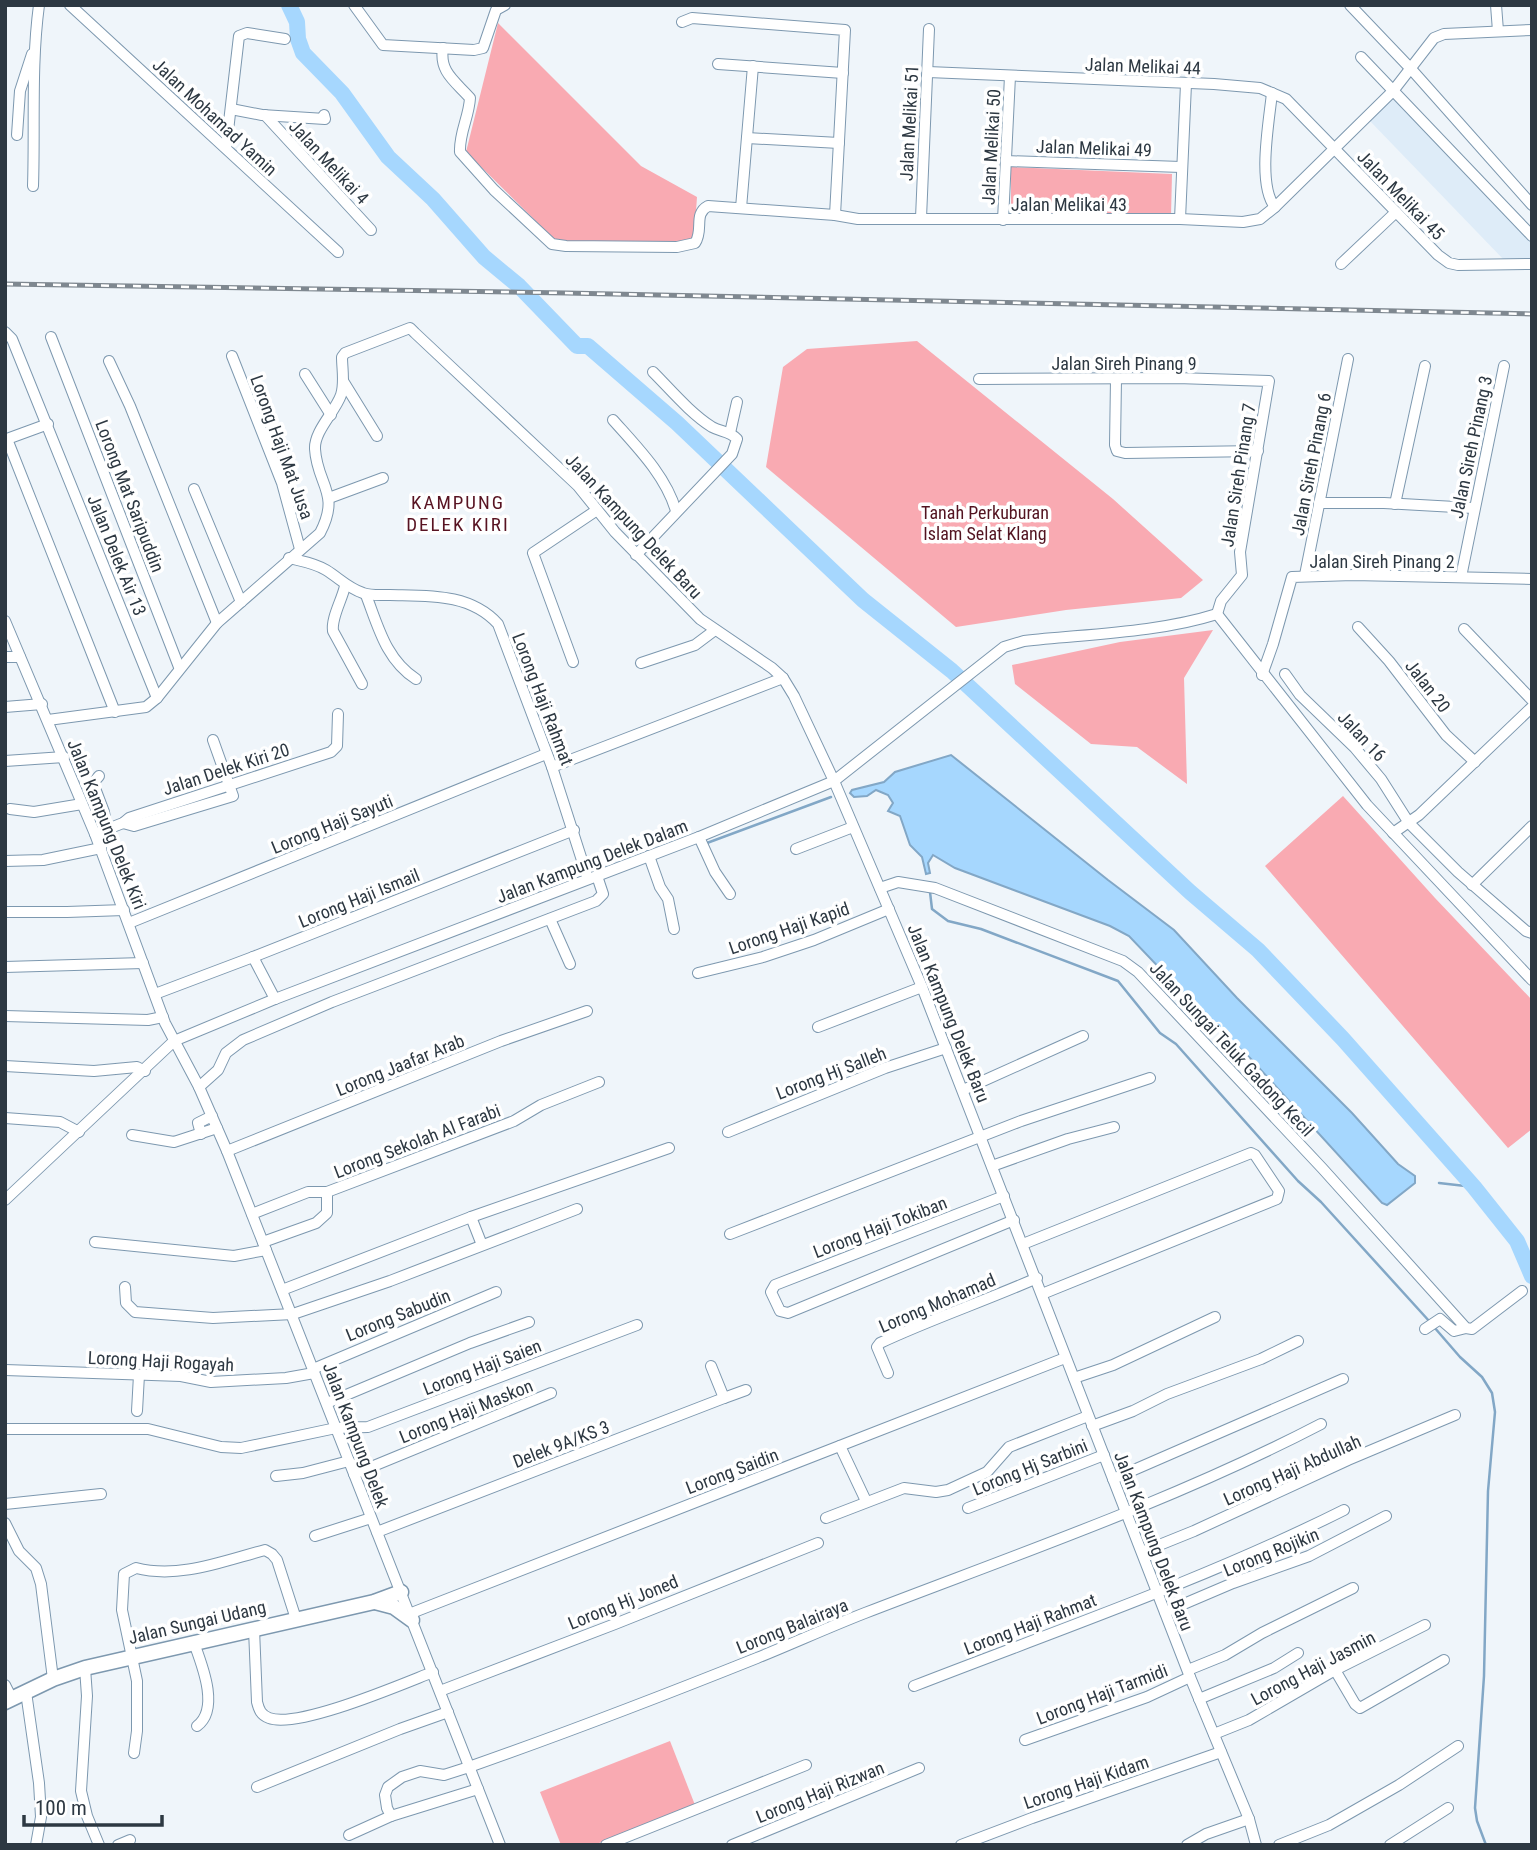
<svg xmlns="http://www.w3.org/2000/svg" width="1537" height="1850" font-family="'Roboto Condensed',sans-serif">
	<rect width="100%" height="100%" fill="#eff5fa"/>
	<!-- built -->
	<polygon fill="#deecf8" points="1393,96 1532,242 1532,261 1504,260 1369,120"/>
	<!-- green -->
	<g fill="#f9aab2">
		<polygon points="498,23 641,166 697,197 694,239 686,243 556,241 466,152"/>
		<polygon points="1011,167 1172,174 1171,216 1011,213"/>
		<polygon points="917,341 1113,499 1203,580 1181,598 1066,610 956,627 766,467 783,367 807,349"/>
		<polygon points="1213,630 1184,678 1187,784 1137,747 1091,744 1015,684 1012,665 1120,642"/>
		<polygon points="1343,796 1435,898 1532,1000 1532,1129 1508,1148 1265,866"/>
		<polygon points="670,1741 695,1805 594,1845 561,1845 540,1792"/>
	</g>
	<!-- water -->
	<polygon fill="#a6d7fe" stroke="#82a7c6" stroke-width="2" points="951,755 1108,880 1174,930 1237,998 1352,1113 1398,1164 1415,1176 1415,1183 1387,1205 1382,1203 1250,1058 1210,1021 1129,936 1110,926 955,868 933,855 928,863 930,873 926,874 922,857 910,845 900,816 888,811 893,803 888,795 876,790 867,796 854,797 850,793 852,790 884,782 895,772"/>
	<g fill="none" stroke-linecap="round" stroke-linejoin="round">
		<!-- stream -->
		<g stroke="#82a7c6" stroke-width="2.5">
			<polyline points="707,843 831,797"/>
			<polyline points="930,892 932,909 948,921 981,929 1118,981 1160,1033 1176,1044 1298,1181 1321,1202 1430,1322"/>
			<polyline points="1439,1183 1474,1187"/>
			<polyline points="1434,1327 1460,1357 1482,1377 1492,1393 1495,1412 1488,1491 1484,1676 1475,1808 1477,1821 1486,1845"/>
		</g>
		<!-- river -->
		<polyline stroke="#a6d7fe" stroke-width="16" points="289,5 297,22 298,39 303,53 342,93 388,157 433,199 484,257 519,286 577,346 588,346 677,423 863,600 952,671 1190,892 1258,950 1343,1039 1474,1187 1517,1241 1532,1276"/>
		<!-- street casing -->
		<g stroke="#7d98af" stroke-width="12">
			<g id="street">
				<polyline points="70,5 338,252"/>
				<polyline points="354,5 383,45 474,50 483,48 496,10 505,5"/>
				<polyline points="1350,5 1412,70 1532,205"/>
				<polyline points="1496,5 1498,31"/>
				<polyline points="682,22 692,18 845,30 835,215"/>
				<path d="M443,48C439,72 455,81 470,98C469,117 459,133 460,152L494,190L552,244L566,246L677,247L695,243C704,230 693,214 708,206L835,215L858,219H1180L1243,222L1260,219L1275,207L1393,91L1434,38L1444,34L1532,30"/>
				<polyline points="1361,57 1532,236"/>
				<polyline points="718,64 843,73"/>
				<polyline points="928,72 1214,84 1260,88 1286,99 1438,255 1449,263 1458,265 1532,264"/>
				<path d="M1272,93C1269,122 1257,185 1275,207"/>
				<polyline points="231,109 262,115 325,119 324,115"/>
				<polyline points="265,115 371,230"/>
				<polyline points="17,135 20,91 32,54"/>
				<polyline points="747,138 839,143"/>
				<polyline points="226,148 239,36 247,33 285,39"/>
				<polyline points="1006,161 1181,167"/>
				<path d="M33,186C35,126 31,65 39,5"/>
				<polyline points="741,208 753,66"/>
				<polyline points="921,218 929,29"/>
				<polyline points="1180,219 1186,84"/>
				<polyline points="1003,220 1010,76"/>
				<polyline points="1341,264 1396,212"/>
				<polyline points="5,332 12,339 157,698"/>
				<polyline points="51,337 179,667"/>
				<polyline points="232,356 282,483 300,549"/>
				<polyline points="109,361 130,406 217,623"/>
				<polyline points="305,374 331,415"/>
				<polyline points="979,379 1177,378 1269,381 1240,552 1242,575 1221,601 1217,614"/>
				<polyline points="1116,379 1115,445 1117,451 1125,453 1258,451"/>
				<polyline points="343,381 377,436"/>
				<path d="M613,420C637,447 666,476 676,511"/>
				<polyline points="48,424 7,439 115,712"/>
				<polyline points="730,433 737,402"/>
				<polyline points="194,489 241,602"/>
				<polyline points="329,498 383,478"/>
				<polyline points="1319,503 1384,503 1473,508"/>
				<polyline points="1395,504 1425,366"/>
				<path d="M636,555L732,454L737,439C730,431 721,432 712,427C690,413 671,390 653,372"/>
				<path d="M289,558C301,561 315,563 326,570C339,578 348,588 363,593C371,596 381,595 390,595C428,596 470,593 498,624L552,767L588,879"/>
				<polyline points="1305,575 1348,359"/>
				<polyline points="1461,577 1504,366"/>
				<path d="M345,586C342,600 331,618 333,631L362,684"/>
				<path d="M366,595C378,626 386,660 416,679"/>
				<polyline points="1217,614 1367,805 1532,980"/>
				<polyline points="5,621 95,834 165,1023 199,1087 227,1151 500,1845"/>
				<polyline points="1358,627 1389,661 1446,735 1475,762"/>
				<polyline points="1464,629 1532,700"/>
				<polyline points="5,657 20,657"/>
				<polyline points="573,662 533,553 597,510"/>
				<polyline points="641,663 695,645 715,630"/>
				<polyline points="1285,674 1300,695 1355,748 1381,779 1409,823 1458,872 1526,931 1532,933"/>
				<polyline points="1262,675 1273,644 1292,577 1353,575 1532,579"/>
				<polyline points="5,707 42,704"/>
				<path d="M48,720L146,707L157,698L217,623L320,533C341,493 317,485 315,449C314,431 335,412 341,395C345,383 342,369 342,357L345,353L410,328L415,333L578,486L615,532L700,619L772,668L783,678L794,696L834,781L922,987L1190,1677L1249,1819L1256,1845"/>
				<polyline points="5,761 64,757"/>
				<polyline points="552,767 783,678"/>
				<polyline points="99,776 93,783 104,812 107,828"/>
				<polyline points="10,809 34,812 82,804"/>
				<polyline points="123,823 134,826 233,796 213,740"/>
				<polyline points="1393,833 1419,815 1532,707"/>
				<polyline points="95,834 123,823 129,818 331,752 337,746 338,714"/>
				<polyline points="699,837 715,872 730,894"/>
				<polyline points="796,849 853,827"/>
				<polyline points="649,856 660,887 668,899 674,929"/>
				<polyline points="5,861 43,860 101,848"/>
				<polyline points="1472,885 1532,826"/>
				<polyline points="880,888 898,882 935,888 1123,961 1138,972 1322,1168 1466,1328 1472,1329 1522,1291"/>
				<polyline points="5,912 67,912 124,910"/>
				<polyline points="550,919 570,964"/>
				<polyline points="129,923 546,754"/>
				<polyline points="253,957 275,999"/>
				<polyline points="5,967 143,963"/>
				<polyline points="698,973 763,957 814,940 889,909"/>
				<polyline points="155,994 253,957 574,830"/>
				<polyline points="5,1016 148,1020 163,1017"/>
				<polyline points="818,1027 922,987"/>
				<polyline points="5,1066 94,1071 137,1067 145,1071"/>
				<polyline points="199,1087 218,1070 226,1053 243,1040 332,1002 596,901 603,894 597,876"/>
				<polyline points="963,1090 1083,1036"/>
				<polyline points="5,1118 60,1122 79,1132"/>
				<polyline points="728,1132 885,1068 946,1048"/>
				<polyline points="201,1134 198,1123 212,1116"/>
				<polyline points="132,1135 174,1142 217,1128"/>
				<polyline points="227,1151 501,1041 587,1011"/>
				<polyline points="992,1166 1068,1139 1114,1127"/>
				<polyline points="1004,1196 775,1285 771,1292 780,1311 788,1313 1014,1220"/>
				<path d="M5,1200L174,1041L275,999L699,837L834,781L1004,647L1024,641C1086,634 1157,633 1217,614"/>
				<polyline points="252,1214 308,1192 327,1192 514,1121 541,1105 599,1082"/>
				<polyline points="471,1217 482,1245"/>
				<polyline points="730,1234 1021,1121 1150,1078"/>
				<polyline points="95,1242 234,1256 266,1250"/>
				<polyline points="263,1242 316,1223 327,1213 327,1192"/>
				<polyline points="1023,1244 1251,1153 1255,1155 1279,1191 1277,1199 1042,1294"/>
				<polyline points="125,1287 126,1303 135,1312 213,1318 293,1314 390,1281 577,1209"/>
				<polyline points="282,1290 471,1217 669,1148"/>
				<polyline points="1425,1329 1440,1319 1454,1331 1466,1328"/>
				<polyline points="313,1369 496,1292"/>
				<polyline points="5,1370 181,1376 211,1382 286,1378 314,1373"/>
				<path d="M888,1373L877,1347L880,1343C931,1319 985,1301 1037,1278"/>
				<polyline points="1074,1378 1113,1365 1215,1317"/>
				<polyline points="724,1398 746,1390"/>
				<polyline points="327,1403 470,1343 529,1322"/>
				<polyline points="137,1411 139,1375"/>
				<polyline points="1092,1426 1133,1411 1167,1394 1261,1359 1298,1341"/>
				<polyline points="5,1429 148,1429 221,1447 241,1448 336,1428 368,1427 637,1325"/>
				<polyline points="840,1446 866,1501"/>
				<polyline points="354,1474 551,1393"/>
				<polyline points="276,1476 303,1473 349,1461"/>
				<polyline points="1113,1479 1343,1379"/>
				<polyline points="5,1504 101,1494"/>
				<polyline points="968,1508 1104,1455"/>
				<polyline points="826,1518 904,1488 936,1492 948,1490 987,1472 1009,1447 1088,1416"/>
				<polyline points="5,1523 19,1551 36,1568 41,1584 53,1679"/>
				<polyline points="377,1532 724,1398 711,1366"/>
				<polyline points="315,1536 371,1518"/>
				<polyline points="1142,1552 1194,1531 1348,1460 1455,1415"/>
				<polyline points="1165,1612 1233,1583 1309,1556 1386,1516"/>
				<polyline points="409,1614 1065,1358"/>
				<path d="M254,1629L257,1702C259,1710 261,1715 269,1718C298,1729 402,1684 433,1672"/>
				<path d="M194,1643C202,1665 220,1709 197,1726"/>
				<polyline points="85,1668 87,1696 81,1791 87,1816 99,1845"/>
				<polyline points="1188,1670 1225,1655 1262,1633 1353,1588"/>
				<polyline points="1335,1670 1355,1704 1360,1708 1444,1660"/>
				<polyline points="5,1685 12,1699"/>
				<path d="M914,1686C1058,1630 1206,1579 1344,1510"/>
				<polyline points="440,1691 615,1624 818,1543"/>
				<polyline points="26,1692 39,1783 41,1817 36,1845"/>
				<polyline points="1199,1699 1274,1668 1298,1653"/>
				<polyline points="1214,1734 1249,1720 1335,1670 1425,1625"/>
				<polyline points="1025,1740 1147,1697 1190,1677"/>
				<path d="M134,1753L137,1731V1681L122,1610L124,1574L136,1568C179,1579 223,1561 265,1550L272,1554L277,1560L296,1619"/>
				<polyline points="257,1787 400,1729 448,1712"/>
				<path d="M478,1789L391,1816L387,1808L385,1795L388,1787L402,1777L420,1771L444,1775L469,1767C566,1733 662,1696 757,1658C794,1643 829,1627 865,1613C1018,1554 1175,1500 1321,1424"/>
				<polyline points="349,1835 391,1816"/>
				<polyline points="118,1845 130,1840"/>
				<polyline points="606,1845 806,1765"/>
				<polyline points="732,1845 919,1768"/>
				<polyline points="961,1845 1032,1818 1221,1752"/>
				<polyline points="1187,1845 1206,1834 1249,1819"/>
				<polyline points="1279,1845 1329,1825 1399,1785 1458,1746"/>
				<polyline points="1390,1845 1448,1808"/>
			</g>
		</g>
		<!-- secondary casing -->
		<g stroke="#7d98af" stroke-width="17">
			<g id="secondary">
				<polyline points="375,1602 394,1607 412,1620"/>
				<polyline points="5,1702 53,1679 85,1668 374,1602 401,1592"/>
			</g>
		</g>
		<!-- street -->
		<use href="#street" stroke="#fff" stroke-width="10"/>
		<!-- secondary -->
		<use href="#secondary" stroke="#fff" stroke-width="14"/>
		<!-- rail casing -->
		<g stroke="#7f8890" stroke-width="5">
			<polyline id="rail" points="5,284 566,293 1532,314"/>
		</g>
		<!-- rail -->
		<use href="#rail" stroke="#fff" stroke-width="2.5" stroke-dasharray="8" stroke-linecap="butt"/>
	</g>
	<g text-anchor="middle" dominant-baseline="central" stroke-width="7" stroke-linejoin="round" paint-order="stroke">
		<!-- street labels -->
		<g font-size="18" fill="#2d3842" stroke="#fff">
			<text transform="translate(1143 66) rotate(2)">Jalan Melikai 44</text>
			<text transform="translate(215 117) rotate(43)">Jalan Mohamad Yamin</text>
			<text transform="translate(909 123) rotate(-87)">Jalan Melikai 51</text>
			<text transform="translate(991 147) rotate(-87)">Jalan Melikai 50</text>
			<text transform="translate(1094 148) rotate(2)">Jalan Melikai 49</text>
			<text transform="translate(329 162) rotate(47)">Jalan Melikai 4</text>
			<text transform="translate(1401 195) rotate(46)">Jalan Melikai 45</text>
			<text x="1069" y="204">Jalan Melikai 43</text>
			<text x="1124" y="363">Jalan Sireh Pinang 9</text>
			<text transform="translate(282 447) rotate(70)">Lorong Haji Mat Jusa</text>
			<text transform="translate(1471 447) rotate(-78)">Jalan Sireh Pinang 3</text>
			<text transform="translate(1311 464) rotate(-79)">Jalan Sireh Pinang 6</text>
			<text transform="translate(1238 475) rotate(-81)">Jalan Sireh Pinang 7</text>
			<text transform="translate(130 496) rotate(69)">Lorong Mat Saripuddin</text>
			<text transform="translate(634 526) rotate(47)">Jalan Kampung Delek Baru</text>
			<text transform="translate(117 555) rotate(68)">Jalan Delek Air 13</text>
			<text x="1382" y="561">Jalan Sireh Pinang 2</text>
			<text transform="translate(1428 686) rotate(52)">Jalan 20</text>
			<text transform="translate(543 699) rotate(69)">Lorong Haji Rahmat</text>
			<text transform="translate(1362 736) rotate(47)">Jalan 16</text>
			<text transform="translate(226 769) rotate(-18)">Jalan Delek Kiri 20</text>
			<text transform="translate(107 824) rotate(68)">Jalan Kampung Delek Kiri</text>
			<text transform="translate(332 824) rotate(-22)">Lorong Haji Sayuti</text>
			<text transform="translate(592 861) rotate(-21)">Jalan Kampung Delek Dalam</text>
			<text transform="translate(359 898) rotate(-22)">Lorong Haji Ismail</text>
			<text transform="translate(789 928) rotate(-19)">Lorong Haji Kapid</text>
			<text transform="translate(949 1013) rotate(68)">Jalan Kampung Delek Baru</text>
			<text transform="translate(1232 1049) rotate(47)">Jalan Sungai Teluk Gadong Kecil</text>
			<text transform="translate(400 1065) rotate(-22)">Lorong Jaafar Arab</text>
			<text transform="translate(831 1073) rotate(-21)">Lorong Hj Salleh</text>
			<text transform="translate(417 1141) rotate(-21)">Lorong Sekolah Al Farabi</text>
			<text transform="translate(880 1227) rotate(-21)">Lorong Haji Tokiban</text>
			<text transform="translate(937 1303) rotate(-23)">Lorong Mohamad</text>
			<text transform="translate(398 1315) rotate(-22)">Lorong Sabudin</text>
			<text transform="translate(161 1361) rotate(3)">Lorong Haji Rogayah</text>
			<text transform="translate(482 1367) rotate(-21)">Lorong Haji Saien</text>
			<text transform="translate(466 1411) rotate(-22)">Lorong Haji Maskon</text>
			<text transform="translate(356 1435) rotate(69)">Jalan Kampung Delek</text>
			<text transform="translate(561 1444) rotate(-21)">Delek 9A/KS 3</text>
			<text transform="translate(1030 1467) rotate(-22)">Lorong Hj Sarbini</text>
			<text transform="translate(1292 1470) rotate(-24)">Lorong Haji Abdullah</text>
			<text transform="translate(732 1471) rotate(-21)">Lorong Saidin</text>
			<text transform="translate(1154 1541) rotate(69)">Jalan Kampung Delek Baru</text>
			<text transform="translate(1271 1552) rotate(-22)">Lorong Rojikin</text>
			<text transform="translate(623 1602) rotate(-22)">Lorong Hj Joned</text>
			<text transform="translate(197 1622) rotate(-13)">Jalan Sungai Udang</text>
			<text transform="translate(1030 1624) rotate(-21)">Lorong Haji Rahmat</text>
			<text transform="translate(792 1626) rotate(-22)">Lorong Balairaya</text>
			<text transform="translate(1313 1668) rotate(-28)">Lorong Haji Jasmin</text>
			<text transform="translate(1102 1694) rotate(-21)">Lorong Haji Tarmidi</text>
			<text transform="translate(1086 1782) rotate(-19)">Lorong Haji Kidam</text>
			<text transform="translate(820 1792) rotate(-22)">Lorong Haji Rizwan</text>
		</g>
		<!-- park labels -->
		<g font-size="18" fill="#521320" stroke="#fff">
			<text x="985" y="512">Tanah Perkuburan<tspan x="985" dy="21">Islam Selat Klang</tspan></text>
		</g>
		<!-- neighbourhood labels -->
		<g font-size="19" letter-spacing="2" fill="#581322" stroke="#fff">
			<text x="458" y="502">KAMPUNG<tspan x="458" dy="22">DELEK KIRI</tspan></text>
		</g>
	</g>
	<!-- border -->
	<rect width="1537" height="1850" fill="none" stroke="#2d3842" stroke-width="14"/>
	<!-- scale -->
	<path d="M24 1815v10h138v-10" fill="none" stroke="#2d3842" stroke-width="3.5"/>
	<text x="35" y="1815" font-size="21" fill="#2d3842" stroke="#ffffff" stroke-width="5" paint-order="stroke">100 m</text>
</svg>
